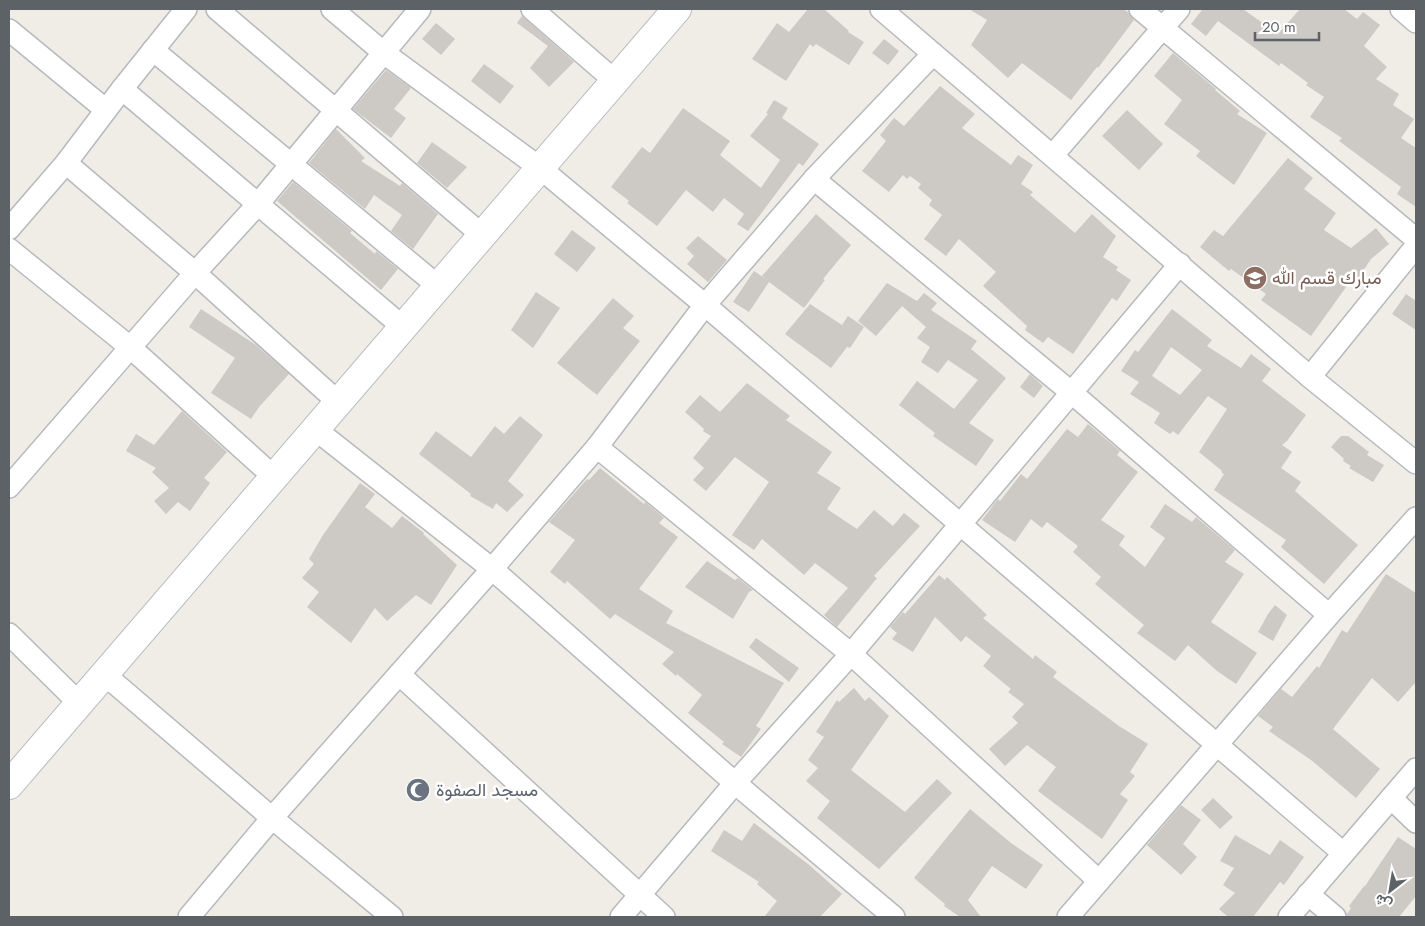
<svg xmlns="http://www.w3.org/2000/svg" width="1425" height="926" font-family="Jost,Vazirmatn,sans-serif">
	<rect width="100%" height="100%" fill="#f0ede6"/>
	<!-- building -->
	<g fill="#cdc9c5" fill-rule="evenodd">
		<polygon points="808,9 824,9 849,31 848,32 864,42 849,65 816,44 813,47 810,44 786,81 752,59 777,23 789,32"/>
		<polygon points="969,9 1123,9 1128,12 1134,20 1098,68 1097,67 1071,100 1022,63 1008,78 971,45 987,20"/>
		<polygon points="1200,9 1243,9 1278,34 1300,9 1344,9 1357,19 1363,12 1380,25 1364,46 1387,67 1376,79 1399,94 1393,105 1414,119 1401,138 1416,148 1416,207 1397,194 1401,187 1339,141 1342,138 1310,117 1324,97 1306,85 1308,83 1281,63 1279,66 1218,21 1206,36 1191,24 1202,10"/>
		<polygon points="522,16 574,62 549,87 530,68 548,46 517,23"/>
		<polygon points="436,23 455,39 441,55 422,39"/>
		<polygon points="884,39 899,51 888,65 872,53"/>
		<polygon points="1173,53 1216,89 1215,90 1240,111 1237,114 1267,133 1234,185 1196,156 1200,151 1164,124 1182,100 1154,76"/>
		<polygon points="484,64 514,86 500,104 471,81"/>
		<polygon points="386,70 411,88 394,109 406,118 391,138 353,109"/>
		<polygon points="940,86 975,114 962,128 1011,165 1018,155 1033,165 1021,184 1033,192 1030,195 1075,233 1092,214 1116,236 1103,257 1118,267 1116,270 1131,280 1117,301 1112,298 1073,354 1048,337 1043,343 1025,330 1027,326 983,286 996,272 959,239 946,256 924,239 942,215 929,205 932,200 918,188 921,184 910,176 907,179 903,175 889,192 862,171 886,141 880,135 894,118 904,126"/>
		<polygon points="774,100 788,108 782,118 819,144 803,166 799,163 748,231 737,224 744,214 724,198 713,212 686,190 657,226 627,203 629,201 611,187 642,147 650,153 683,108 730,141 720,155 761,188 780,160 750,136 768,114 766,113"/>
		<polygon points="1127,110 1163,144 1139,170 1102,136"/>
		<polygon points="336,129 365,158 361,161 400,186 402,183 438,214 413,249 391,231 402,215 374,195 365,209 309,163"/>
		<polygon points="432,142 467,167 447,188 417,163"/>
		<polygon points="1288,158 1313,178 1304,189 1336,213 1324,230 1351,248 1376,228 1389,244 1371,259 1353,286 1349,283 1311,336 1261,300 1266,294 1231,269 1229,271 1200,247 1214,230 1223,236"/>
		<polygon points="293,182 352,231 350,233 375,254 376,251 398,269 381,290 277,201"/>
		<polygon points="816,214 851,245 823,279 825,280 804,308 769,282 749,312 733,302 754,271 769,281 762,276"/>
		<polygon points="572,230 596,248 577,272 554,254"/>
		<polygon points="698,236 727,260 708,282 687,264 694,256 686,248"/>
		<polygon points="887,283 917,301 924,293 937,303 931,310 977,341 971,349 1006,378 969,423 994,440 976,466 933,436 935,433 899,405 917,381 954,409 978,380 948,360 938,373 921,362 930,347 917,338 926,327 902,306 876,336 858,321"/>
		<polygon points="536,292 560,308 533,348 511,330"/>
		<polygon points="1406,294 1416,301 1416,330 1392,314"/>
		<polygon points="613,298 634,316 623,328 640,341 597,395 557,363"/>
		<polygon points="810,304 842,325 848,316 864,327 850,348 847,347 831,368 785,334"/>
		<polygon points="201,309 256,345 289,374 259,407 251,419 211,393 235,358 189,327"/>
		<path d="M1172,309L1212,340L1207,346L1241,368L1251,354L1271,369L1262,381L1306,415L1287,441L1282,445L1292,452L1281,468L1301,482L1295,491L1358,545L1324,584L1281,547L1286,540L1214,490L1224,474L1221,472L1222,471L1199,452L1227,409L1208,396L1178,435L1173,431L1170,434L1154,423L1160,413L1130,394L1139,382L1121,371L1135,350L1138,352ZM1171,347L1202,370L1180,395L1152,376Z"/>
		<polygon points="1030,374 1043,386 1034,398 1020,387"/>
		<polygon points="747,383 790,416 786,420 832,452 817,473 841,488 827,509 857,529 874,510 893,526 904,513 920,526 874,576 877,578 837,627 824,615 848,588 815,563 804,575 762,539 754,550 732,535 769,482 735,457 706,491 693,480 704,468 693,458 711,436 703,431 704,429 685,412 700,395 720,412"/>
		<polygon points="182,411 227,452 204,478 210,483 190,511 178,502 166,514 154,501 169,488 152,472 156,468 126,451 136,434 154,445"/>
		<polygon points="520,416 543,435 508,481 524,495 507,512 496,503 493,509 470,496 471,494 419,454 436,431 471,457 495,426 504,434"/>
		<polygon points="1088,424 1120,451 1117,455 1138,472 1101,520 1125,536 1119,545 1145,567 1165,538 1150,527 1165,504 1192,522 1196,517 1235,550 1225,562 1244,574 1211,622 1257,653 1236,684 1217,671 1188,645 1175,661 1137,633 1144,625 1095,584 1101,577 1073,552 1078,546 1047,522 1042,528 1031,519 1015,542 982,520 998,499 1000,501 1021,474 1027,479 1067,429 1078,437"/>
		<polygon points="1341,436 1348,436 1369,452 1367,455 1384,465 1373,482 1349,468 1351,466 1343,461 1344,459 1331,447"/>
		<polygon points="600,468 644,504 645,502 664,518 659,523 678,537 639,589 673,611 666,623 784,683 756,726 761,729 741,757 722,744 724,742 688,713 702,695 677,674 676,676 662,664 674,652 615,614 610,619 567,581 565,584 550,572 575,540 549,522 587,479 589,480"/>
		<polygon points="360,483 375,494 365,507 392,528 402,516 424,533 423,534 457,565 431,605 416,595 387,621 375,608 351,643 307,607 319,592 302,578 314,564 309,559 323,535"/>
		<polygon points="707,561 735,580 738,578 753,590 749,592 733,619 685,587"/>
		<polygon points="1386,574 1416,593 1416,682 1398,702 1372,678 1333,729 1380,769 1356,798 1311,760 1269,731 1273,727 1258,716 1281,689 1292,697 1317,666 1319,668 1342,630 1347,633"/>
		<polygon points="939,575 945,580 947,577 987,615 983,618 1033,659 1035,655 1057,672 1053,677 1119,726 1148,744 1130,772 1135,776 1120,794 1128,800 1102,839 1038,791 1056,767 1027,745 1005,766 989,749 1018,723 1012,717 1024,704 1008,692 1011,689 983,666 991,656 966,636 961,642 935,617 913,652 892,639 897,633 890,627 903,612 905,614"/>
		<polygon points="1275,605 1287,615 1273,641 1258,632 1268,614"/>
		<polygon points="756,638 799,668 789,682 749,647"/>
		<polygon points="854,688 865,701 869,697 889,716 851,770 905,812 937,779 952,793 879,869 817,818 830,801 806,781 818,768 808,760 824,737 816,732 837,700 839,702"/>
		<polygon points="1213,798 1233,817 1220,829 1201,810"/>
		<polygon points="1181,805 1201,820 1183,844 1197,857 1181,875 1147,845"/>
		<polygon points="970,809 1011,843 1043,865 1026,889 992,866 968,900 981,917 960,917 944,906 945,904 914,878"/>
		<polygon points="754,823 808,864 842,894 820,917 764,917 777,901 757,884 759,882 711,851 724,830 742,841"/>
		<polygon points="1235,835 1270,855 1280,840 1304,857 1284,885 1280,882 1253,917 1228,917 1219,909 1235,893 1223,885 1234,868 1220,861"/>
		<polygon points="1398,837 1416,849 1416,896 1399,917 1347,917 1347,914 1351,908 1349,906 1364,886 1365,886"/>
	</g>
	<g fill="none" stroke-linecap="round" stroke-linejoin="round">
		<!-- street casing -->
		<g stroke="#b6b9bd" stroke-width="24">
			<g id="street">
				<polyline points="217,9 482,235"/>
				<polyline points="332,9 384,53 540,168 705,305 1343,853"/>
				<polyline points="532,9 615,81"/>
				<polyline points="881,9 1310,377 1416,463"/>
				<polyline points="1140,9 1416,239"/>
				<polyline points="1401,9 1416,22"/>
				<polyline points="9,30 106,110"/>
				<polyline points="153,50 438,286"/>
				<polyline points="122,89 403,327"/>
				<polyline points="1053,155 1179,9"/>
				<polyline points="66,163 195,273 338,402"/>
				<polyline points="814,179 1072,393 1329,615"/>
				<polyline points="9,229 66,163 122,89 186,9"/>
				<polyline points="9,249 131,348 274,477"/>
				<polyline points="1310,377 1416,246"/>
				<polyline points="315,429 492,569 735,783 894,917"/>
				<polyline points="597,447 851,654 1099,881"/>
				<polyline points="9,487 195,273 258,204 420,9"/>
				<polyline points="9,634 79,703"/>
				<polyline points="104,674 272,818 392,917"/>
				<polyline points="399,674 664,917"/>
				<polyline points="1391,798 1416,822"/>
				<polyline points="1308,894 1335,917"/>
				<polyline points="189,917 272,818 492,569 597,447 705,305 814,179 933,54"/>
				<polyline points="621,917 735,783 851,654 1180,264"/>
				<polyline points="1068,917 1329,615 1416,518"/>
				<polyline points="1289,917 1416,769"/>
			</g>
		</g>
		<!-- secondary casing -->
		<g stroke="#b7bbc0" stroke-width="30">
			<polyline id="secondary" points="9,785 677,9"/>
		</g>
		<!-- street -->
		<use href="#street" stroke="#fff" stroke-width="21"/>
		<!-- secondary -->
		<use href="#secondary" stroke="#fff" stroke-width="28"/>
	</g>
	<!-- icons -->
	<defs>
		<g id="school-disc" transform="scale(1.25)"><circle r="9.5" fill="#8d6e63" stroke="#fff"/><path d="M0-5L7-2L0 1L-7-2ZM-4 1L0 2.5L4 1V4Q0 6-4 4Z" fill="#fff"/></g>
		<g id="mosque-disc" transform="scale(1.25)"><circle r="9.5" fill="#6b7280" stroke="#fff"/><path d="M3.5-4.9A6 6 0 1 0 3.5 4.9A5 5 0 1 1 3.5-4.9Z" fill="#fff"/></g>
	</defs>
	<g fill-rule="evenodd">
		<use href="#school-disc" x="1255" y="278"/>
		<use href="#mosque-disc" x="418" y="790"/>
	</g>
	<g text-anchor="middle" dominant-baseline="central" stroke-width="5" stroke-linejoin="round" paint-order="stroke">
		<!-- education labels -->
		<g font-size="18" fill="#785e54" stroke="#fff" text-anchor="start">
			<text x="1272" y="278">مبارك قسم الله</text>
		</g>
		<!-- worship labels -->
		<g font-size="18" fill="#5b616d" stroke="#fff" text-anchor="start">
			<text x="436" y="790">مسجد الصفوة</text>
		</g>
	</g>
	<!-- border -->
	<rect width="1425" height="926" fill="none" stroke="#5d6266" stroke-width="20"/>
	<!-- north arrow -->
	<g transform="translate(1390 891) rotate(211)" stroke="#ffffff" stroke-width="4" paint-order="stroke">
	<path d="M0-4L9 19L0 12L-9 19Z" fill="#5d6266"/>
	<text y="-8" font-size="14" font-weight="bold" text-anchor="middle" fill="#5d6266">ش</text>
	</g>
	<!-- scale -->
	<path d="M1255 32v8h64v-8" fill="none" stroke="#5d6266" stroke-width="2.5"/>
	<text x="1262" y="32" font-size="15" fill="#5d6266" stroke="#ffffff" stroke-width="4" paint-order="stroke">20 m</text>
</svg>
